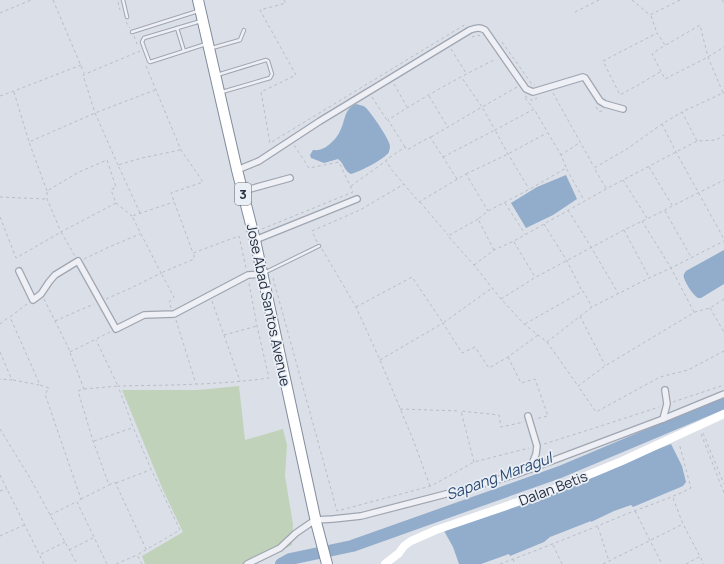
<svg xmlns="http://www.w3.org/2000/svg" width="724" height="564" font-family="Manrope,sans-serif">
	<rect width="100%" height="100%" fill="#dbdfe7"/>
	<!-- green -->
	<polygon fill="#c1d2bb" points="239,386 245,440 283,429 287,445 285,476 293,524 292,545 266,558 249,564 145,564 142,556 183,532 163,490 122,390 198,390"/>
	<!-- water -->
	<g fill="#92accb">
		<path d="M356,104C359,105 362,105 365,107C370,111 390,140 390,146C390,148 389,151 389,152C385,159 359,172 351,174C344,171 344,163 338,159L324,163L311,158L310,155L313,150C323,151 328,146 335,139C337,136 339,134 340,131C346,120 343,110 356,104Z"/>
		<polygon points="566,175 577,199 553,215 526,228 511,203 537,187"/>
		<path d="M724,250V284L701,298H698C693,295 686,284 684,278C683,275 684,274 686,271Z"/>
		<path d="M671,444L682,466L686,482L683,486L633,507L631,505L614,511L591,522V521L550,537L544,542L510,556L509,554L481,564H459L453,547L443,529C490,513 538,498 584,481C614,470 641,455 671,444Z"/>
	</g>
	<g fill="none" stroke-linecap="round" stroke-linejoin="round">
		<!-- river -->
		<polyline stroke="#92accb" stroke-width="12" points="281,564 290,559 352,546 560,472 724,403"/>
		<!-- lane casing -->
		<g stroke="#a0a6b1" stroke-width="4.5">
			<g id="lane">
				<polyline points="123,0 127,17"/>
				<polyline points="201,21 144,38 142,42 149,61 150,62 206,44"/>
				<polyline points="177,28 184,51"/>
				<polyline points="132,32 198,11"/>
				<polyline points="212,48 240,40 244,30"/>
				<polyline points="217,75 266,60 268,61 272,74 270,78 222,92"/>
				<polyline points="264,273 319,246"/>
			</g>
		</g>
		<!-- street casing -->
		<g stroke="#a0a6b1" stroke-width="8">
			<g id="street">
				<path d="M237,170L259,161L320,121L470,30C476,28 479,27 485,30L526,89L533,92L583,77L585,78L600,101L605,104L623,109"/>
				<polyline points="243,191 290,178"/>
				<polyline points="255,240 357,199"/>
				<polyline points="19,271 33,300 41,294 49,282 55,275 78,261 116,329 144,315 174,314 248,275 262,274"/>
				<polyline points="528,416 537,446 536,454 530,469"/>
				<polyline points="663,419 667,404 665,390"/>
				<polyline points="247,564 280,548 296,533 315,520 333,519 361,516 473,487 517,474 663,419 724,394"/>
			</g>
		</g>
		<!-- highway casing -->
		<g stroke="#818c9f" stroke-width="12">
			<polyline id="highway" points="198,0 237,170 255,240 316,522 327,564"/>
		</g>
		<!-- path -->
		<g stroke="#b9bdc5" stroke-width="1" stroke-dasharray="3 3" stroke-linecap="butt">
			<polyline points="53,0 84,73"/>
			<polyline points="284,0 286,3 260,10 296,75 261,92 270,143 466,24"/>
			<polyline points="632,0 650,15 680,0"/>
			<polyline points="722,0 724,3"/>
			<polyline points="118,2 120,10"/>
			<polyline points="575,12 599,0"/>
			<polyline points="0,13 31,0"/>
			<polyline points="651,16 657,33"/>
			<polyline points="126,22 130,28"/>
			<polyline points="134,36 137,44"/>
			<polyline points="472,37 477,35 480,36"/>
			<polyline points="502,42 531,83 535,85"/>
			<polyline points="666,45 700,25 708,57 723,93 682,112 697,141"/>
			<polyline points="451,49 466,73"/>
			<polyline points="146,66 181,150 203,182 171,193 193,253 239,236 246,268"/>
			<polyline points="660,72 640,84 620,95 603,61 657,33 665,45 652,54 665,79 708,57 724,47"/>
			<polyline points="394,84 407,107"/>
			<polyline points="517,87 482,107 495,130 534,109 561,155"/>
			<polyline points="14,92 29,142"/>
			<polyline points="724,92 724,94"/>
			<polyline points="553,93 594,167"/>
			<polyline points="0,96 14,91 81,65"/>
			<polyline points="429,96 447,126"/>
			<polyline points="525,96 533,101 537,98"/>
			<polyline points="372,97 387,120"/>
			<polyline points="525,98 533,108"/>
			<polyline points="596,107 599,112 604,110"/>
			<polyline points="662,124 676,152 724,239"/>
			<polyline points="431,137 482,107 462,78"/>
			<path d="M405,147L388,120C422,98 459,77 496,59"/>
			<polyline points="443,157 495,130 508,154 529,189"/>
			<polyline points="118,165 95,113 83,75 140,51"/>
			<polyline points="566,167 561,155 579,143"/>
			<polyline points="649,167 672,205"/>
			<polyline points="466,174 508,154 547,133"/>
			<polyline points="457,179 430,137 407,150 405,147 386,160 391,169 419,202 466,174 488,211"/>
			<polyline points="623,180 647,218"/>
			<polyline points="351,186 386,161"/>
			<polyline points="606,188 594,168 627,149 662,124 682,112"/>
			<polyline points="47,191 29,142 95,113 155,90"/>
			<polyline points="0,197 46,199"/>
			<polyline points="420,202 448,235"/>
			<polyline points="116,203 61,232 47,199 47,191 79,172 107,160 116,187 111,190 116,203 132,216"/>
			<polyline points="505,203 525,234"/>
			<polyline points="568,210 591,247 618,293"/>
			<polyline points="665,211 691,257"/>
			<polyline points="140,213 118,165 142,158 180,150"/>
			<polyline points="0,217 16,258 61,232 75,256"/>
			<polyline points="478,219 448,236 474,265 501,299 525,325 547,342 592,307 649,278 671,268 642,221"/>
			<polyline points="544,224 567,261 582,291"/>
			<polyline points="262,229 353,192 339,162 309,168 294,145"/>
			<polyline points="624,230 649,277"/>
			<polyline points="317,242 312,231 360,210 404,184"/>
			<polyline points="514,242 535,277"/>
			<polyline points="322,249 356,307 380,360 414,442 430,486"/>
			<polyline points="494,250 478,219 488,211 530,189 566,168 584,200"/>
			<polyline points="84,259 109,247 140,234"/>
			<polyline points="474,265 494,250 514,241 606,189 676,152 697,141 716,140 724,135"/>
			<polyline points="273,278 337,511 431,486 474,462 529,448"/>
			<polyline points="44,299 68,347 84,389 78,391 93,441 109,485 115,482 146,549"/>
			<polyline points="106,299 131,288 161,273 141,234 132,216 174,202"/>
			<polyline points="501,299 536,277 624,230 665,210 672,206 724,180"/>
			<polyline points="724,299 710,308 695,312 605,366 578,386 596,412 660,377 688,370 724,351"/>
			<polyline points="212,301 240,381"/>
			<polyline points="27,304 10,317 40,385 49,388 45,394 81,499 77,502 107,564"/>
			<polyline points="356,307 412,277 443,323 492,288"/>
			<polyline points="171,308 169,302 174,297 161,273 194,259 194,254"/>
			<polyline points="710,308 724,332"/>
			<polyline points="694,312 671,268 724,241"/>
			<polyline points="580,316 605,365"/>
			<polyline points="176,320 196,384"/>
			<polyline points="55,321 94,304"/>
			<polyline points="0,324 9,317"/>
			<polyline points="525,324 583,291 592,307"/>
			<polyline points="224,335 257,326"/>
			<polyline points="547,342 578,386"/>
			<polyline points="0,352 12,380 0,379"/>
			<polyline points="70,352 110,332"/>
			<polyline points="508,357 521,383 535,379 548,416 535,419"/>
			<polyline points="380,360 443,323 462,353 475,347 489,368 508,357 538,335"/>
			<polyline points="13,380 39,385"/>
			<polyline points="84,389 118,386 96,340"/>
			<polyline points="673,402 724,385"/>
			<polyline points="400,409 460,411"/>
			<polyline points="0,429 30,478 77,564"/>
			<polyline points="703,433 724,484"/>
			<polyline points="701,434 724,493"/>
			<polyline points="94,441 132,428"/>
			<polyline points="544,444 601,426 659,407"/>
			<polyline points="474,462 461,411 499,415 501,427 524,422"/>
			<polyline points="0,475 44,564"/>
			<polyline points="116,483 150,470"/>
			<polyline points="0,491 7,489"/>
			<polyline points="673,498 683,524 704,564"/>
			<polyline points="81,499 109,485"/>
			<polyline points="635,511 662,564"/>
			<polyline points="50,515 76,502"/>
			<polyline points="598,527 609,561"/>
			<polyline points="0,536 24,525"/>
			<polyline points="553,545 562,564"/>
			<polyline points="69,550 93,538"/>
			<polyline points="41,554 65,542"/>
			<polyline points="513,559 515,564"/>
			<polyline points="116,564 137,555"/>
			<path d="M142,564L137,555L180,530L151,469L133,427L118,386C169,385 219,385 269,378L257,326L249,283"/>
			<path d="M500,564C543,548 586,531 629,513C650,505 671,498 691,488L679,443"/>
			<polyline points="603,564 683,524"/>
			<polyline points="686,564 699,557"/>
		</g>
		<!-- lane -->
		<use href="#lane" stroke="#eef0f5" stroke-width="2.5"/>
		<!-- street -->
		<use href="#street" stroke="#eef0f5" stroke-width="5.5"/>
		<!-- secondary -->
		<polyline stroke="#fff" stroke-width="8" points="385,564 399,553 404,546 411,541 436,530 547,492 583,477 622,461 724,414"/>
		<!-- highway -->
		<use href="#highway" stroke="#fff" stroke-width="10"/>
	</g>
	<g text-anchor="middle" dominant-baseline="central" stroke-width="3.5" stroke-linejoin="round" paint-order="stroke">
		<!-- shield labels -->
		<rect fill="#eaeef5" stroke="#5f6775" stroke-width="1" x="235" y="183" width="16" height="22" rx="3"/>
		<g font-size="13" font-weight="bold" fill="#242d3e">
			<text x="243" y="194">3</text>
		</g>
		<!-- street labels -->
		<g font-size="14" fill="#242d3e" stroke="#eaeef5">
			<text transform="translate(269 305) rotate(78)">Jose Abad Santos Avenue</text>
			<text transform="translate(553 488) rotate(-21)">Dalan Betis</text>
		</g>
		<!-- water labels -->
		<g font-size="15" font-style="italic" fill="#2b4b75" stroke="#eaeef5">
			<text transform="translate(499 476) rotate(-20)">Sapang Maragul</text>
		</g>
	</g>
</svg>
